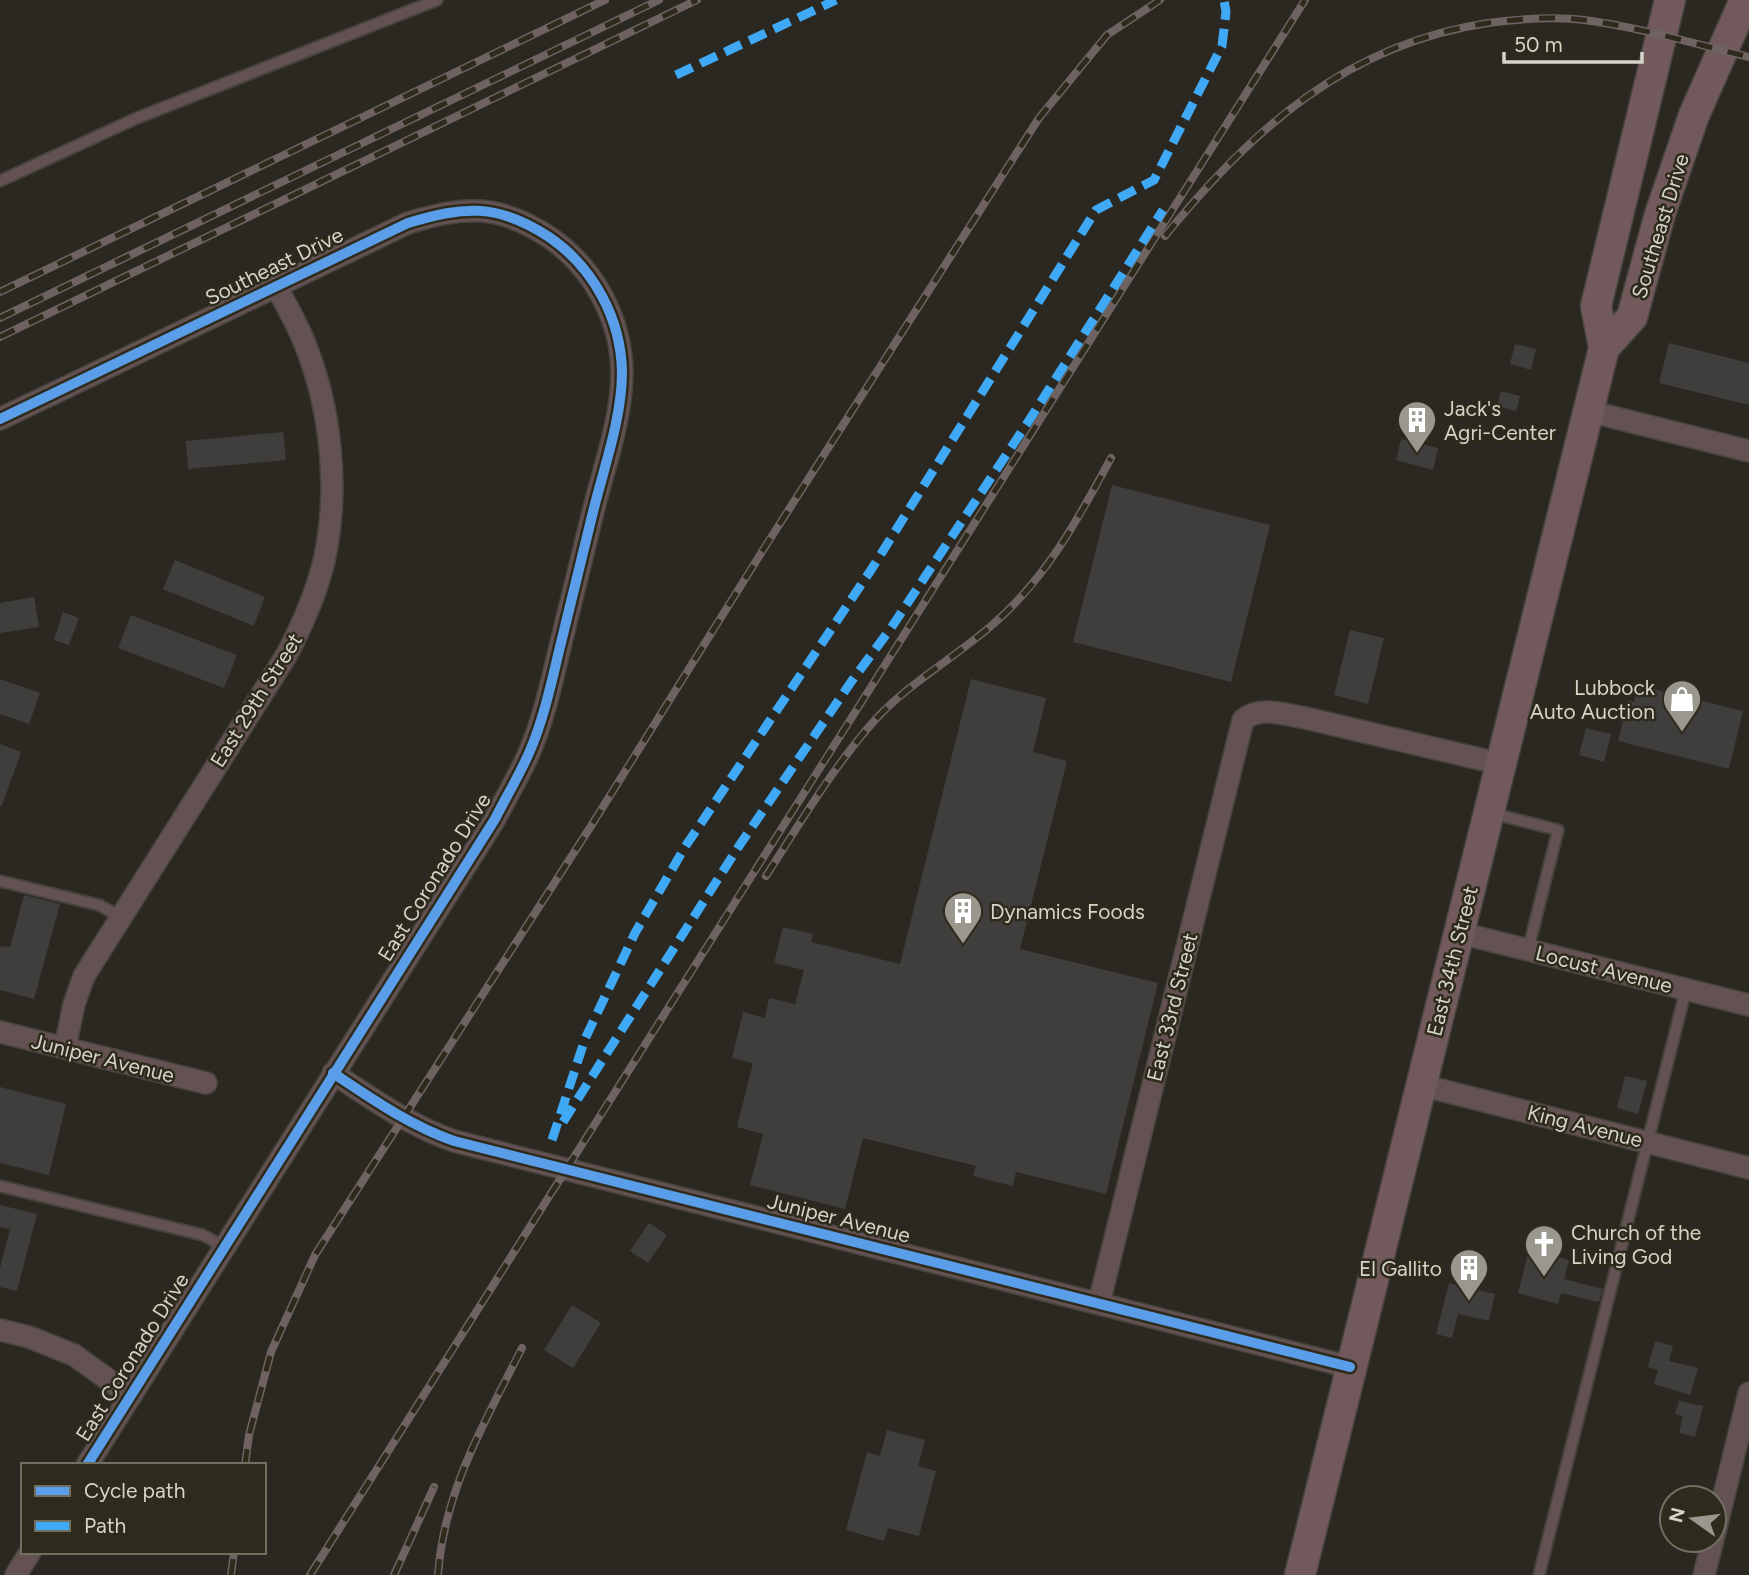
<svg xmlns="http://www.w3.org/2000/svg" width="1749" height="1575" font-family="Figtree,sans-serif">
	<rect width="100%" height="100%" fill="#2a2820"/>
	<!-- building -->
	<g fill="#3f3e3d">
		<polygon points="1669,343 1749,363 1749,405 1659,383"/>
		<polygon points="1515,344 1536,349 1531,370 1510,364"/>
		<polygon points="1501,391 1520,396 1516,411 1497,406"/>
		<polygon points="283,432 286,460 188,469 186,441"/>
		<polygon points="1401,439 1438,448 1433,470 1396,460"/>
		<polygon points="1112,485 1270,525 1231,682 1073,642"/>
		<polygon points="175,560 265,597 254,626 163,589"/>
		<polygon points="34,597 39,627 0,633 0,603"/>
		<polygon points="63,612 79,618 69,645 54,640"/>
		<polygon points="131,615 237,655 224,688 118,648"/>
		<polygon points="1350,630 1384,638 1368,704 1334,695"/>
		<polygon points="0,679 40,693 29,724 0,714"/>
		<polygon points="971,679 1046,698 1033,752 1067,761 1020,949 1158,983 1106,1194 1016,1172 1013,1186 973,1176 976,1166 863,1138 845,1209 750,1185 763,1134 737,1127 753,1063 732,1058 743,1012 765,1018 769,998 795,1004 804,970 774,963 783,927 813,934 811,942 900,964"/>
		<polygon points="1638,685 1743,711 1729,769 1618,741 1628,700 1634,702"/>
		<polygon points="1586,728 1611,734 1604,762 1579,755"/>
		<polygon points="0,744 21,752 2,806 0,806"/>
		<polygon points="24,895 60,904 34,999 0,990 0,946 10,947"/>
		<polygon points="1625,1076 1647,1081 1638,1114 1617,1108"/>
		<polygon points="0,1087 66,1104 49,1175 0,1163"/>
		<polygon points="0,1205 37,1214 17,1291 0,1287 0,1268 10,1229 0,1227"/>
		<polygon points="649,1223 667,1235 648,1263 630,1251"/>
		<polygon points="1529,1250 1569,1260 1564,1279 1603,1289 1599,1302 1561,1293 1558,1304 1518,1293"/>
		<polygon points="1449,1283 1495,1294 1489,1321 1458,1314 1452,1338 1436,1334"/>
		<polygon points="572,1305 601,1323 573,1368 544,1350"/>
		<polygon points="1655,1341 1673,1346 1669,1361 1698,1368 1690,1395 1654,1384 1658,1370 1648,1367"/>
		<polygon points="1679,1401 1703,1406 1695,1437 1679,1433 1683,1416 1675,1414"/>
		<polygon points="887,1430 925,1440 918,1466 936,1471 919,1536 888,1528 884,1541 846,1530 867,1452 880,1456"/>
	</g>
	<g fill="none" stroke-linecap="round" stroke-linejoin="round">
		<!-- lane casing -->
		<g stroke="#45433c" stroke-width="14">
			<g id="lane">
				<polyline points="0,181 137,118 437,0"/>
				<polyline points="1491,813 1558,830 1528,950"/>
				<polyline points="0,881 99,905 121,917"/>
				<polyline points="0,1186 203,1235 224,1247"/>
				<polyline points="1539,1575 1686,989"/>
			</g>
		</g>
		<!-- street casing -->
		<g stroke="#45433c" stroke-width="24">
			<g id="street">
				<polyline points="1588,411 1749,451"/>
				<path d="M0,419L408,223C465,206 497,203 549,237C593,267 621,318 622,372C622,418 604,467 593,512C582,558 570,605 559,651C551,685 543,721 529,753C519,776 506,797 495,819L87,1465"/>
				<polyline points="1460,933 1749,1005"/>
				<polyline points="0,1032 206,1083"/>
				<path d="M65,1048L74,1004L84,976L286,656C302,626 316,594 324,561C340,489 331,406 303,339C295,320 285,303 276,286"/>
				<path d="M333,1073C372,1099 409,1125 454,1141L1350,1367"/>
				<polyline points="1421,1085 1749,1168"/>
				<path d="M1099,1303L1243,720C1259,706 1282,714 1301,717L1501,764"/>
				<polyline points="0,1330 29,1337 74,1355 131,1396"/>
				<polyline points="1714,1536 1749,1393"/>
				<polyline points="16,1575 30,1552"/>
				<polyline points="1704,1575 1713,1540"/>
			</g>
		</g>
		<!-- secondary casing -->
		<g stroke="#45433c" stroke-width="33">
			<g id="secondary">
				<polyline points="1604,348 1632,317 1660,214 1694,115 1745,0"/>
				<polyline points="1300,1575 1604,348 1596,306 1670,0"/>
			</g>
		</g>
		<!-- lane -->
		<use href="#lane" stroke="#645253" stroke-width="10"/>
		<!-- street -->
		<use href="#street" stroke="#645253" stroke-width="21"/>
		<!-- secondary -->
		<use href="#secondary" stroke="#71595c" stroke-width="30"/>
		<!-- rail casing -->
		<g stroke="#6e6361" stroke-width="8">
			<g id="rail">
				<path d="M1165,236C1252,129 1347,44 1488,23C1519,19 1553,16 1584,20C1639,27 1695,44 1749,57"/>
				<polyline points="0,292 605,0"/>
				<polyline points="0,318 659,0"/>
				<polyline points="0,337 697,0"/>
				<path d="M766,876C800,823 833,767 875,720C909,683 954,658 991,626C1046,579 1077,521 1111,458"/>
				<polyline points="245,1465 249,1435 271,1352 315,1255 591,826 763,550 1039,118 1107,35 1160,0"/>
				<polyline points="231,1575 234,1552"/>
				<polyline points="310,1575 1305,0"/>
				<polyline points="394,1575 434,1487"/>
				<path d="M438,1575C444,1490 485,1422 522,1348"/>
			</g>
		</g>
		<!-- rail -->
		<use href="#rail" stroke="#2e2b1c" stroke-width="5" stroke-dasharray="16" stroke-linecap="butt"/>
		<!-- quiet -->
		<g stroke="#3fa9f5" stroke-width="9" stroke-dasharray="18 9" stroke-linecap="butt">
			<polyline points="676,75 836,0"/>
			<polyline points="563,1122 739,846 851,682 891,628 1030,419 1163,210"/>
			<polyline points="552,1140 585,1039 635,933 685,847 871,570 1096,210 1154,180 1222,46 1226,12 1224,0"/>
		</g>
		<!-- cycleway casing -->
		<g stroke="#2e2b1c" stroke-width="15">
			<g id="cycleway">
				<path d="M0,419L408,223C465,206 497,203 549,237C593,267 621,318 622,372C622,418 604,467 593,512C582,558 570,605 559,651C551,685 543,721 529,753C519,776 506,797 495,819L87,1465"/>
				<path d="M333,1073C372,1099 409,1125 454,1141L1350,1367"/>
			</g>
		</g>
		<!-- cycleway -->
		<use href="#cycleway" stroke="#5a9eea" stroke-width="10"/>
	</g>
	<!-- icons -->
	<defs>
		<g id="building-pin" transform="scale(2.0125)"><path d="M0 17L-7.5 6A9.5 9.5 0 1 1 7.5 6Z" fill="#9a988e" stroke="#2e2b1c"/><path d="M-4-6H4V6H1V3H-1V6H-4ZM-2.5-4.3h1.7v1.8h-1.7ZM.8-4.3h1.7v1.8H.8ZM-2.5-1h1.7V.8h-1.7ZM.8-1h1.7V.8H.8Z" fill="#fff"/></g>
		<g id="shop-pin" transform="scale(2.0125)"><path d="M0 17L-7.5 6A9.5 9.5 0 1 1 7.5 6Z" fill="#9a988e" stroke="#2e2b1c"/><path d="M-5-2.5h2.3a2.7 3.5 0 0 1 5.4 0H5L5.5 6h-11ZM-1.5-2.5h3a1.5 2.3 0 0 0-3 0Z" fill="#fff"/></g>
		<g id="church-pin" transform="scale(2.0125)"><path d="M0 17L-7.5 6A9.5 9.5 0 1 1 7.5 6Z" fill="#9a988e" stroke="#2e2b1c"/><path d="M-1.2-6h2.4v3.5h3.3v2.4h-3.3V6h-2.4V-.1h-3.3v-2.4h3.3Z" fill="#fff"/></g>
	</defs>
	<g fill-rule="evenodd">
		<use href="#building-pin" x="1417" y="420"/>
		<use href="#shop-pin" x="1682" y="699"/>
		<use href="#building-pin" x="963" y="911"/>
		<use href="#church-pin" x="1544" y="1244"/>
		<use href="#building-pin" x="1469" y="1268"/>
	</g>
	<g text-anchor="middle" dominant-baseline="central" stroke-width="5" stroke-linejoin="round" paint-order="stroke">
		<!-- street labels -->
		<g font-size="21" fill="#d6d4ca" stroke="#2e2b1c">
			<text transform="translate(1660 226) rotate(-73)">Southeast Drive</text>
			<text transform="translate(274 266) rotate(-26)">Southeast Drive</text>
			<text transform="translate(256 700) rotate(-58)">East 29th Street</text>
			<text transform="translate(434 877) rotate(-58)">East Coronado Drive</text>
			<text transform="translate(1452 961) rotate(-76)">East 34th Street</text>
			<text transform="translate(1604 969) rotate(14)">Locust Avenue</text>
			<text transform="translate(1172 1007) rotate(-76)">East 33rd Street</text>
			<text transform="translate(103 1058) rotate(14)">Juniper Avenue</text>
			<text transform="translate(1585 1126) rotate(14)">King Avenue</text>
			<text transform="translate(839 1218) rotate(14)">Juniper Avenue</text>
			<text transform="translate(132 1357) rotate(-58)">East Coronado Drive</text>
		</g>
		<!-- poi labels -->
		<g font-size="21" fill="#d6d4ca" stroke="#2e2b1c" text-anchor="start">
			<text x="1444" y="408">Jack's<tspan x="1444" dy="24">Agri-Center</tspan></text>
			<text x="1655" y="687" text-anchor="end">Lubbock<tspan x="1655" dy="24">Auto Auction</tspan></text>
			<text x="990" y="911">Dynamics Foods</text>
			<text x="1571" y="1232">Church of the<tspan x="1571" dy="24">Living God</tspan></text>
			<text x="1442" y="1268" text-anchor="end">El Gallito</text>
		</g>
	</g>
	<!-- legend -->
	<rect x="21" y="1463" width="245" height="91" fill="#2e2b1c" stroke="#716f62" stroke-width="2"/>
	<rect x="35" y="1486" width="35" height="10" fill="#5a9eea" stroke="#716f62" stroke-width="2"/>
	<text x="84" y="1498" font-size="21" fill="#d6d4ca">Cycle path</text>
	<rect x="35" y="1521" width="35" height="10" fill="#3fa9f5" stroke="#716f62" stroke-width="2"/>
	<text x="84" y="1533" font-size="21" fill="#d6d4ca">Path</text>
	<!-- north arrow -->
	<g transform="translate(1693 1519) rotate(284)"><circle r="33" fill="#2e2b1c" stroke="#716f62" stroke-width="2"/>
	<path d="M0-5L12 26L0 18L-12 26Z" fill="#9a988e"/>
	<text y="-10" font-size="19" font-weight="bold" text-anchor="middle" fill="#d6d4ca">N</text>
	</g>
	<!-- scale -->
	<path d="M1504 52v10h138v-10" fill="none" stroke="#d6d4ca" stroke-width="3.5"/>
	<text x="1514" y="52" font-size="21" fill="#d6d4ca" stroke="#2e2b1c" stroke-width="5" paint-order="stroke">50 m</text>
</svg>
